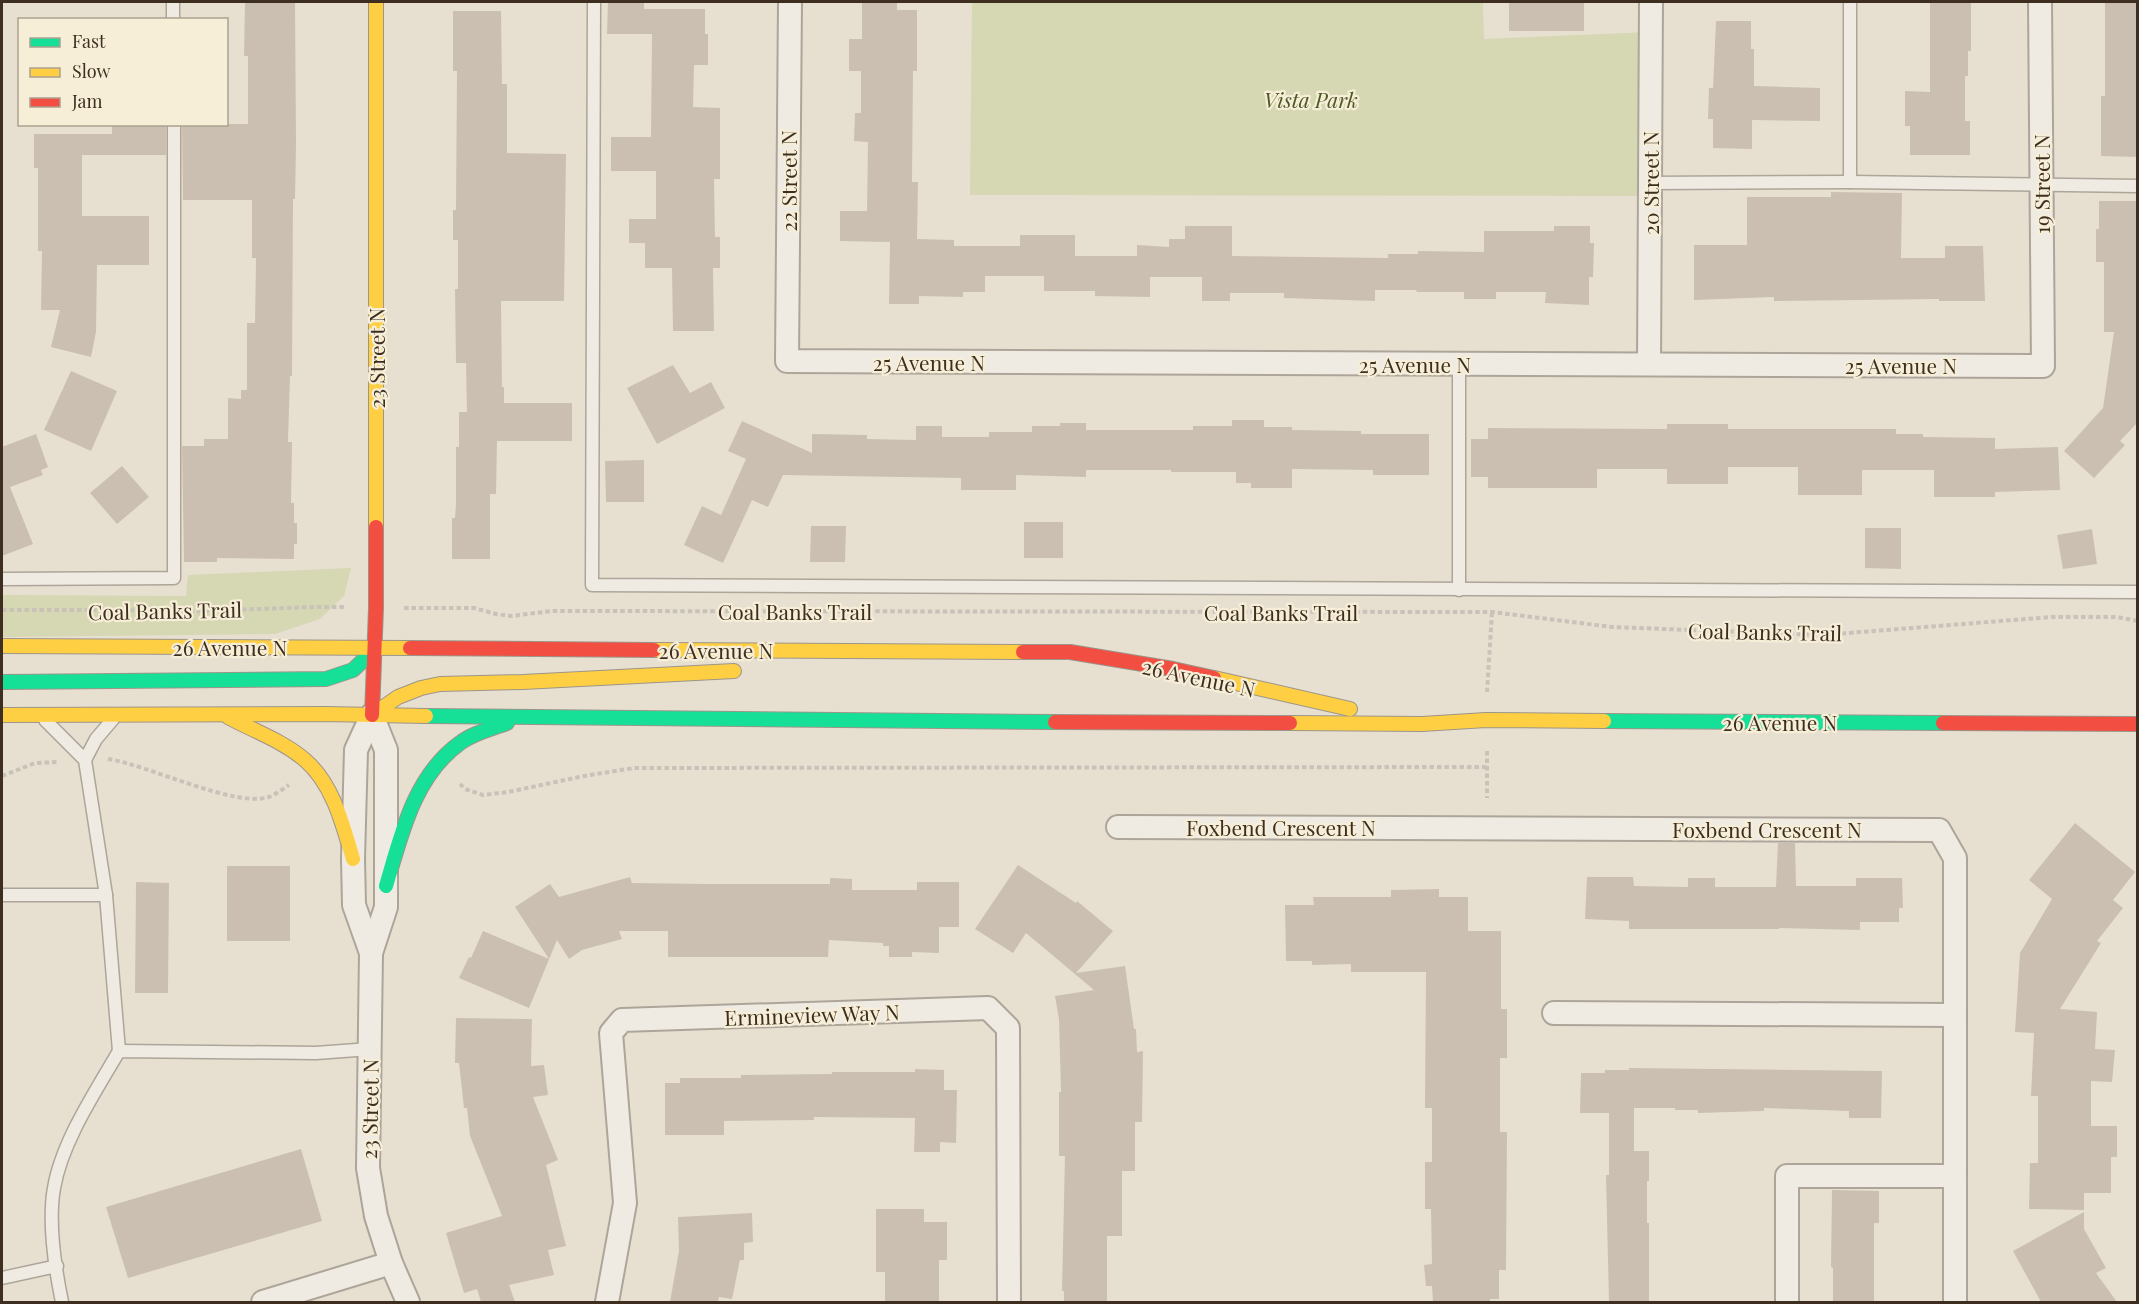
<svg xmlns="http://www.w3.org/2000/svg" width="2139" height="1304" font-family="'Playfair Display',serif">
	<rect width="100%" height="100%" fill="#e7e0d1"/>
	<!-- green -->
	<g fill="#d6d7b3">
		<polygon points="972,2 1483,2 1484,39 1651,32 1649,196 970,195"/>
		<polygon points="351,568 344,596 320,619 275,634 2,637 2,595 186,596 188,575"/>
	</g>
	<!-- building -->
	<g fill="#cbbfb2">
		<polygon points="245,2 295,2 296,144 295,199 293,199 292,376 290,376 288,442 292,442 291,503 294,503 294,523 297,523 297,544 294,544 294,559 217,558 217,562 184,562 182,446 204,446 204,439 228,439 228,398 241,399 241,390 247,390 247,323 255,323 256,258 252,258 252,200 183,200 182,124 248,124 248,56 244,56"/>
		<polygon points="608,2 644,2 644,9 705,9 705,34 708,34 708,65 694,65 693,107 720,108 720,179 714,179 715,237 720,237 720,268 713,268 714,331 673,331 672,268 645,268 645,243 629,243 629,219 656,219 656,171 611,171 611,137 651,137 652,34 607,34"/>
		<polygon points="862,2 897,2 897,10 917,10 917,71 913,71 912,182 918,182 917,239 954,240 954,246 1020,246 1020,235 1075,235 1075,256 1137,256 1137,245 1169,247 1169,239 1185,239 1185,226 1232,226 1232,256 1388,258 1388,254 1418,254 1418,251 1484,252 1484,231 1554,231 1554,226 1590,226 1590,243 1594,243 1593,277 1589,277 1589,305 1545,303 1546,292 1496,292 1496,299 1464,299 1464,292 1417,292 1416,290 1375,290 1375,301 1284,298 1284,293 1230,293 1230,301 1202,301 1202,277 1150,277 1150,297 1095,296 1095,291 1044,291 1044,276 985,276 985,292 963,292 963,297 919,296 919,304 889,304 890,242 840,241 840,211 867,211 868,142 854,141 855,113 861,113 861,71 849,71 849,39 862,39"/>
		<rect x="1509" y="2" width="75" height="29"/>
		<polygon points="1930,2 1971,2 1971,51 1968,51 1968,76 1965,76 1965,121 1970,121 1970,155 1910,155 1910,126 1905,126 1905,91 1930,92"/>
		<polygon points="2105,2 2138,2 2138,157 2101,156 2101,96 2105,96"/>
		<polygon points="453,11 501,11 502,84 507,84 507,153 566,154 564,301 501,301 502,387 504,387 504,403 572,403 572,441 497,441 496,494 490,494 490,559 452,559 452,518 455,518 456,504 456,447 459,447 459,412 467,412 466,363 456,363 455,289 458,289 458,240 453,240 453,210 456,210 457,71 453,71"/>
		<polygon points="1716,21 1751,21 1751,49 1754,49 1754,86 1820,88 1820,121 1752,120 1752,149 1713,148 1713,119 1708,119 1709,88 1713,88"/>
		<polygon points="112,124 166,124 166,155 82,155 82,216 149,216 149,265 97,265 96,332 91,357 51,347 60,310 41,310 42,251 38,251 38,168 34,168 34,134 112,134"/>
		<polygon points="1831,192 1902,193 1901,258 1945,258 1945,246 1983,246 1985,301 1939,301 1939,299 1774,301 1774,297 1694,300 1694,245 1747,245 1747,197 1831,197"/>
		<polygon points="2099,201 2138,201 2136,276 2138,276 2138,422 2120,441 2125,445 2094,478 2064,451 2103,408 2114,332 2104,332 2104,262 2096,262 2096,229 2099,229"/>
		<polygon points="673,365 690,393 711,382 725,408 657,444 627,388"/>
		<polygon points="71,371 117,391 91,451 44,430"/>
		<polygon points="1232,420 1264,420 1264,427 1292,427 1292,430 1361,431 1361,434 1429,434 1429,475 1373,475 1373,470 1292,469 1292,488 1251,488 1251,483 1236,483 1236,472 1171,472 1171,470 1086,470 1086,477 1016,475 1016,490 961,490 961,478 783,475 768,507 752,500 723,563 684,545 702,506 721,515 746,459 728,451 742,421 812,453 812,434 867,435 867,439 916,440 916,426 942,426 942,437 989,437 989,432 1032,432 1032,426 1060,426 1060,423 1086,423 1086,430 1193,430 1193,426 1232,426"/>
		<polygon points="1667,424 1728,424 1728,429 1896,429 1896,434 1923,434 1923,437 1995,438 1995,449 2058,447 2060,490 1995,492 1995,497 1934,497 1934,470 1862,470 1862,495 1798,495 1798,467 1728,467 1728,484 1667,484 1667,469 1597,469 1597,488 1488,488 1488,477 1471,477 1471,439 1488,439 1488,428 1667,429"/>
		<polygon points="36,434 48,467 41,470 43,475 10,487 33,544 2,556 2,447"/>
		<polygon points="644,460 644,502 606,502 605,461"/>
		<polygon points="122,466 149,497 117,524 90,493"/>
		<rect x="1024" y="522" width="39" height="36"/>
		<polygon points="811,526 846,526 845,562 810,562"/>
		<polygon points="1865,528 1901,528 1901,569 1865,568"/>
		<polygon points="2092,529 2097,564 2063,569 2057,535"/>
		<polygon points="2075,823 2135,872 2113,900 2123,908 2097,941 2101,943 2060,1009 2097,1012 2095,1049 2115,1050 2112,1082 2091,1081 2091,1126 2117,1126 2117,1157 2111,1157 2111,1193 2084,1193 2084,1210 2029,1209 2030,1163 2038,1163 2038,1096 2031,1096 2034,1033 2015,1032 2020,953 2052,899 2029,880"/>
		<polygon points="1778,843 1795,843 1796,886 1856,886 1856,878 1902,878 1903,908 1899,908 1899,922 1860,922 1860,930 1779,928 1779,929 1629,929 1629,921 1585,919 1587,877 1633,877 1634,886 1688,887 1688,878 1715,878 1715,887 1776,887"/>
		<polygon points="1018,865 1076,903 1077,901 1113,931 1076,973 1125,966 1134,1029 1136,1029 1137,1052 1143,1051 1142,1122 1135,1122 1135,1171 1122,1171 1122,1236 1107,1236 1107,1301 1064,1301 1064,1291 1062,1291 1065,1156 1059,1156 1059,1092 1061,1092 1059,1019 1055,996 1094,990 1026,933 1013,953 975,929"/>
		<rect x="227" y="866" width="63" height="75"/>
		<polygon points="630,877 632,883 708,884 830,884 830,878 852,879 852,890 917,890 917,882 959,882 959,927 939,927 939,953 912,952 912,957 889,957 889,946 883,946 883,943 829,940 828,957 668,957 668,931 619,931 622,939 582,950 569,959 557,940 529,1008 459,978 469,957 471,958 483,931 549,959 515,907 550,884 559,897"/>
		<polygon points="136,882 169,883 168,993 135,993"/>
		<polygon points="1439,889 1439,897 1468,897 1468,931 1501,931 1501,1009 1507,1009 1507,1058 1500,1058 1500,1132 1507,1132 1506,1270 1499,1270 1499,1299 1490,1299 1490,1302 1433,1302 1432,1286 1426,1286 1424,1265 1432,1264 1431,1209 1425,1209 1425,1162 1432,1162 1432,1108 1425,1108 1426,972 1351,972 1351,964 1312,965 1312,961 1286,961 1285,905 1314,905 1313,897 1391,897 1391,890"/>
		<polygon points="456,1018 532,1019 531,1066 544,1065 548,1095 533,1097 558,1160 546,1165 566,1246 548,1250 554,1275 509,1285 515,1302 481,1302 477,1289 464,1293 446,1233 502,1216 470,1136 467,1108 464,1108 459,1063 455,1063"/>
		<polygon points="1629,1068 1882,1071 1881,1118 1849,1118 1849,1111 1764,1108 1764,1111 1698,1113 1698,1110 1675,1110 1675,1108 1634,1108 1634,1151 1649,1151 1649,1181 1647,1181 1647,1223 1649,1223 1649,1302 1609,1302 1606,1175 1609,1175 1609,1113 1580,1113 1581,1073 1605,1073 1605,1070 1629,1070"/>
		<polygon points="915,1069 944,1070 944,1090 957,1090 956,1143 940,1142 940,1152 914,1152 915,1118 814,1117 814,1120 724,1121 724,1135 665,1135 665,1083 680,1083 680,1078 741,1078 741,1075 832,1074 832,1072 915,1072"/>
		<polygon points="301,1149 322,1221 128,1278 106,1207"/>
		<polygon points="1832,1190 1879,1191 1879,1223 1874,1223 1874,1302 1833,1302 1833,1268 1831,1267"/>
		<polygon points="876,1209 924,1209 924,1222 947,1222 947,1260 939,1260 939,1302 885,1302 885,1272 876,1272"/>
		<polygon points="2084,1212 2084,1229 2106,1268 2096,1273 2117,1302 2041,1302 2013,1251"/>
		<polygon points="752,1213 753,1242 744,1243 744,1260 740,1260 732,1299 719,1297 718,1302 670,1302 679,1251 678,1217"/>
	</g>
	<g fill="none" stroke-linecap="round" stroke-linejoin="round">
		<!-- lane casing -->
		<g stroke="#ada599" stroke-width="15">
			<g id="lane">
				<polyline points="173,2 173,20"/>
				<polyline points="594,2 592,585 2138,592"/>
				<polyline points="1850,2 1850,182"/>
				<polyline points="1649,183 1850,182 2138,186"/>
				<polyline points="2,579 174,578 174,124"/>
				<polyline points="1459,590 1459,364"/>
				<polyline points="45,720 85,760 106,895 119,1051"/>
				<polyline points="85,760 96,739 113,719"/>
				<polyline points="2,895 106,895"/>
				<polyline points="2,1278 57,1266"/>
				<path d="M62,1302C55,1268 48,1222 54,1188C62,1141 96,1091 119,1051L316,1053L370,1049"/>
			</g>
		</g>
		<!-- street casing -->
		<g stroke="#ada599" stroke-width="26">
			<g id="street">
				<polyline points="790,2 787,361 2043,366 2040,2"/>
				<polyline points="1649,364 1651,2"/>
				<polyline points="372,715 386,750 386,907 371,953 368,1168 376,1216 391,1263 408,1302"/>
				<polyline points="1118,827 1939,830 1955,858 1955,1302"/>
				<polyline points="371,953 354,905 353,859 356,750 372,715"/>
				<polyline points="1554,1013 1955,1015"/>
				<polyline points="263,1302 391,1263"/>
				<polyline points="607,1302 625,1203 611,1033 622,1020 988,1008 1008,1028 1009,1302"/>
				<polyline points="1787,1302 1787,1176 1955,1176"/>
			</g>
		</g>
		<!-- fast casing -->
		<g stroke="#9c958a" stroke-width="16">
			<g id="fast">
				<polyline points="2,682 326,679 353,670 374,650"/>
				<polyline points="426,716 1055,722"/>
				<polyline points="1604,721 1943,723"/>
				<path d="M386,886C401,835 414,776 460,743C473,733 491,729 507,723"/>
			</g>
		</g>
		<!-- slow casing -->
		<g stroke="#9c958a" stroke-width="16">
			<g id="slow">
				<polyline points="376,2 376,527"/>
				<polyline points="2,646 410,648"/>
				<polyline points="654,650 1023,652"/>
				<polyline points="1214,678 1350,709"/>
				<polyline points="2,715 326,714 426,716"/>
				<polyline points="372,715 398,697 421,688 440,684 523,682 734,671"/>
				<path d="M228,717C254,731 283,741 305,760C333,784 343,825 353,859"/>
				<polyline points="1290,723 1422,724 1486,720 1604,721"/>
			</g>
		</g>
		<!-- jam casing -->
		<g stroke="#9c958a" stroke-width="16">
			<g id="jam">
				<polyline points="410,648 654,650"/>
				<polyline points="1023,652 1070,652 1173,669 1214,678"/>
				<polyline points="372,715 376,608 376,527"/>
				<polyline points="1055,722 1290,723"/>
				<polyline points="1943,723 2138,724"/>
			</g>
		</g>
		<!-- path -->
		<g stroke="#c8c2b9" stroke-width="4" stroke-dasharray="4.5 3" stroke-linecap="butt">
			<polyline points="404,608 474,608 496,614 511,616 552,611 1492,612 1612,627 1823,635 2052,617 2117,617 2138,621"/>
			<polyline points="2,610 120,610 172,612 316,607 346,607"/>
			<polyline points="1487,692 1492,612"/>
			<polyline points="1487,751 1487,798"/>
			<path d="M108,759C149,765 234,808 269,797C276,794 283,789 289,785"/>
			<polyline points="2,776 35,763 58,762"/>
			<polyline points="460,784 465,789 483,795 508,792 584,776 634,768 1487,767"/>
		</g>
		<!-- lane -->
		<use href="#lane" stroke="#efebe3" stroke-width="12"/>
		<!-- street -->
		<use href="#street" stroke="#efebe3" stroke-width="22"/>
		<!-- fast -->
		<use href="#fast" stroke="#16e098" stroke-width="14"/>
		<!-- slow -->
		<use href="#slow" stroke="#ffcf43" stroke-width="14"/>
		<!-- jam -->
		<use href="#jam" stroke="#f24e42" stroke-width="14"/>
	</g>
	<g text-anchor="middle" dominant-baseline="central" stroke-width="4.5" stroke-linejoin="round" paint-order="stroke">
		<!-- park labels -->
		<g font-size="21" font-style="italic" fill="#4d5a26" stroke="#f7eed8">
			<text x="1311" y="99">Vista Park</text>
		</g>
		<!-- street labels -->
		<g font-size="21" fill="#3d2e20" stroke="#f7eed8">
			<text transform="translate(788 181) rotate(-90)">22 Street N</text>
			<text transform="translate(1650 183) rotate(-90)">20 Street N</text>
			<text transform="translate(2041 184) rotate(-90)">19 Street N</text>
			<text transform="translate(376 358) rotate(-90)">23 Street N</text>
			<text x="929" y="362">25 Avenue N</text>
			<text x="1415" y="364">25 Avenue N</text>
			<text x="1901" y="365">25 Avenue N</text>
			<text transform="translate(165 610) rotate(-1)">Coal Banks Trail</text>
			<text x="795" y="611">Coal Banks Trail</text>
			<text x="1281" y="612">Coal Banks Trail</text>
			<text transform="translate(1765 631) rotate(1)">Coal Banks Trail</text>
			<text x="230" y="647">26 Avenue N</text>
			<text x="716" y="650">26 Avenue N</text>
			<text transform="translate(1199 677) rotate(12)">26 Avenue N</text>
			<text x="1780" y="722">26 Avenue N</text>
			<text x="1281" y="827">Foxbend Crescent N</text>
			<text x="1767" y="829">Foxbend Crescent N</text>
			<text transform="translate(812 1014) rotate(-2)">Ermineview Way N</text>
			<text transform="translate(369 1109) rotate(-89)">23 Street N</text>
		</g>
	</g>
	<!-- border -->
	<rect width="2139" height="1304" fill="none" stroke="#3d2e20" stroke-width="6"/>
	<!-- legend -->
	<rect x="18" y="18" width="210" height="108" fill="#f7eed8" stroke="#ada18e" stroke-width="1.5"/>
	<rect x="30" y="38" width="30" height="9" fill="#16e098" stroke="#ada18e" stroke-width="1.5"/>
	<text x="72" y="48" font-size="18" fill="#3d2e20">Fast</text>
	<rect x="30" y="68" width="30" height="9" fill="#ffcf43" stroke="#ada18e" stroke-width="1.5"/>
	<text x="72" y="78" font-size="18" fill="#3d2e20">Slow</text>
	<rect x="30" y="98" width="30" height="9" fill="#f24e42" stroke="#ada18e" stroke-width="1.5"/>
	<text x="72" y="108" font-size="18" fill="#3d2e20">Jam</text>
</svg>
